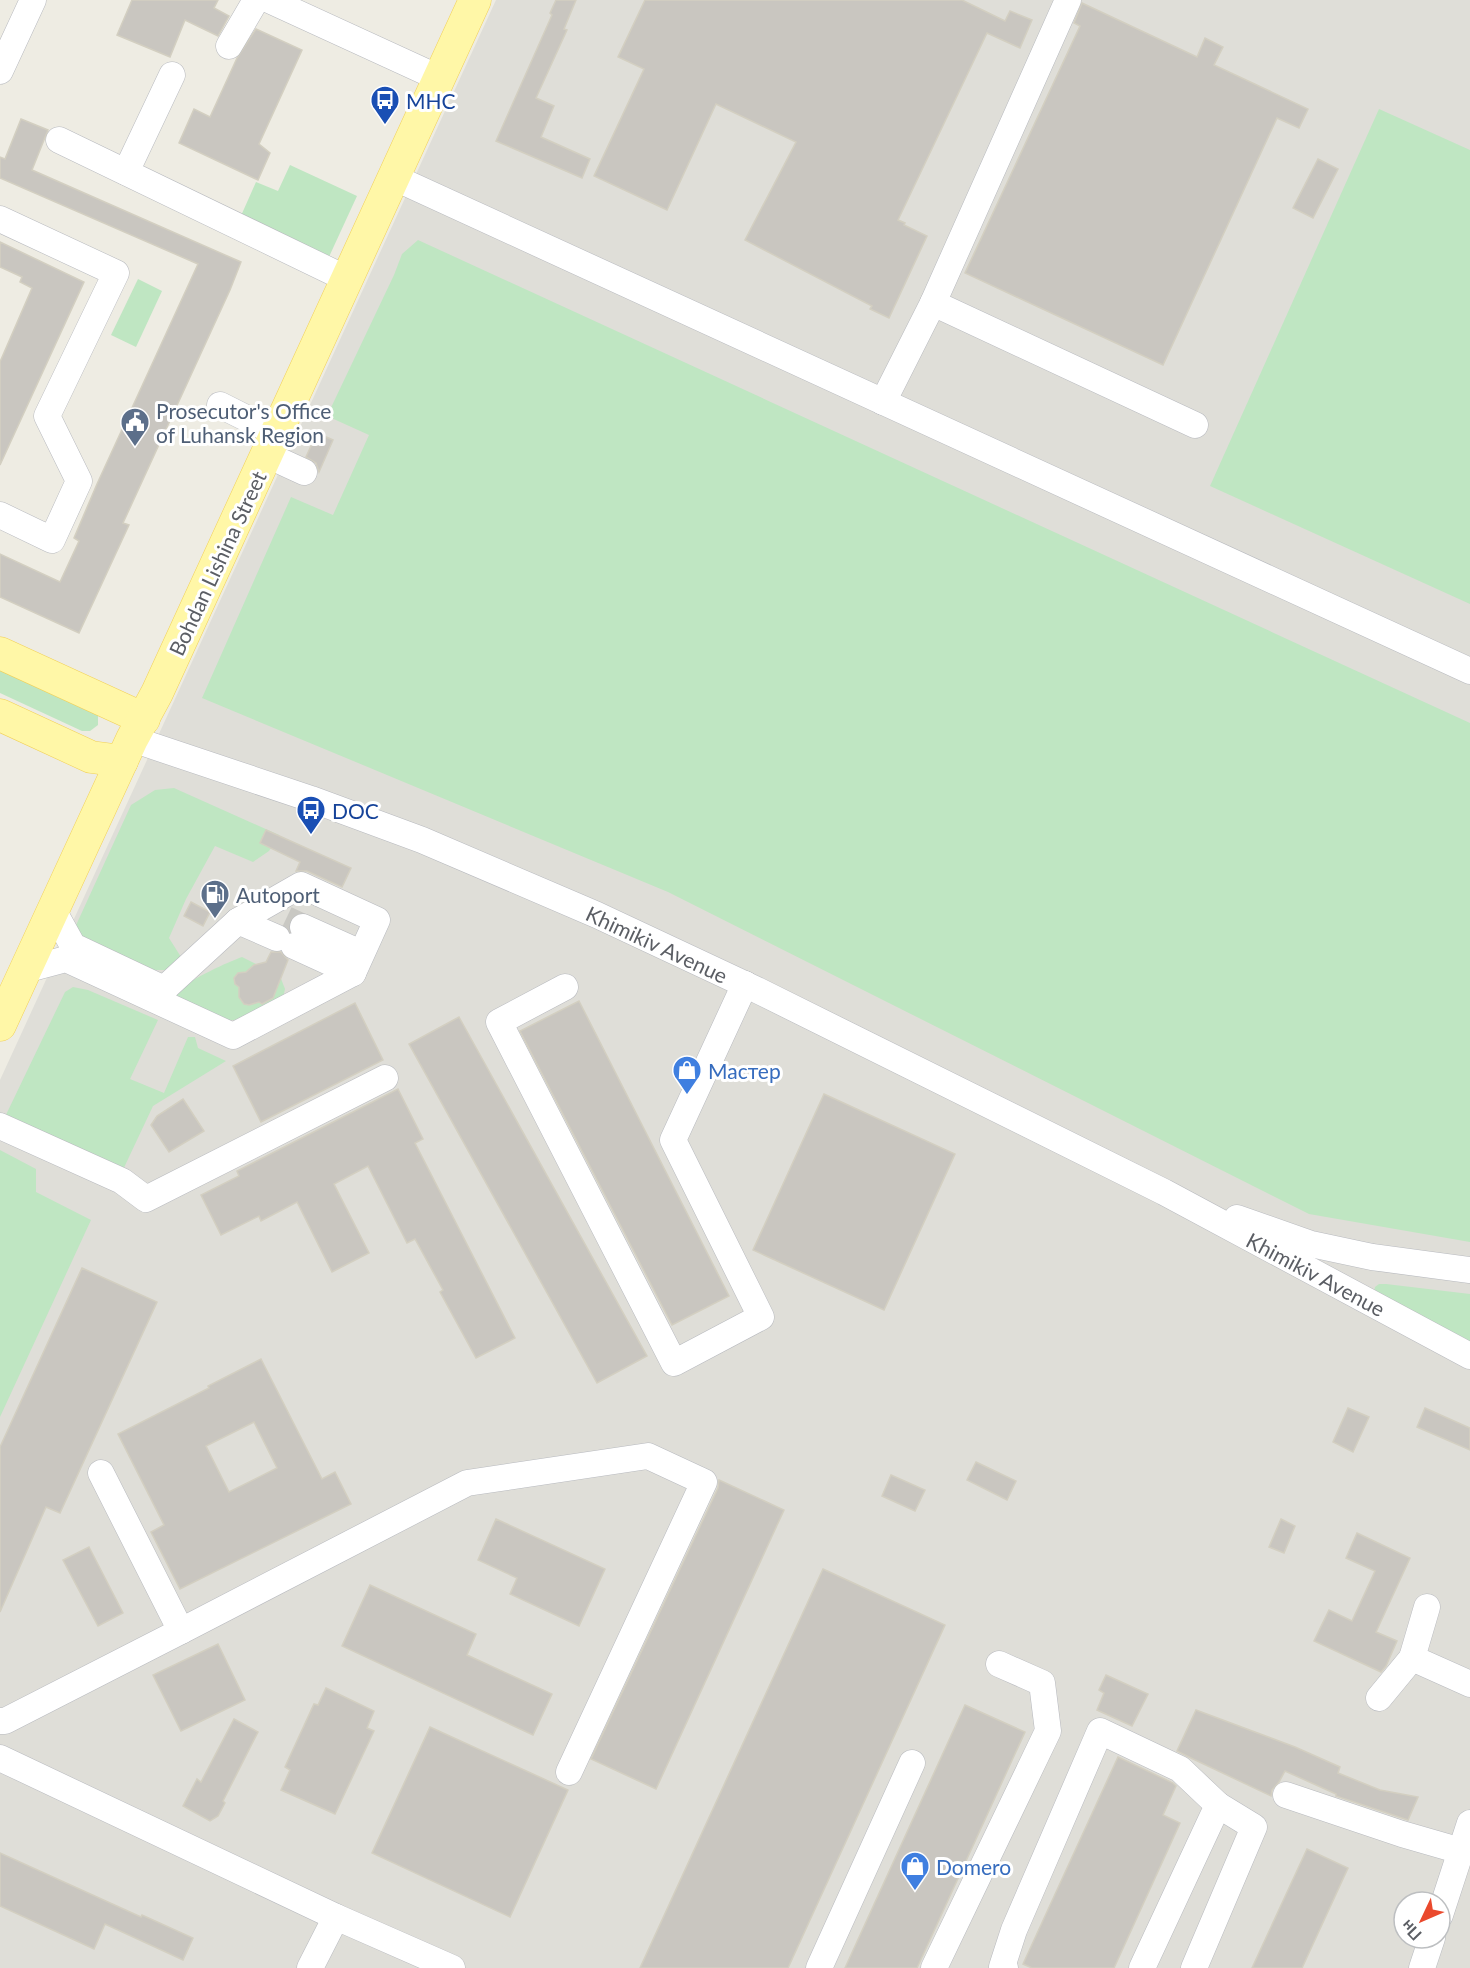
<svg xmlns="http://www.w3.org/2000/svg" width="1470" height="1968" font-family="Lato,sans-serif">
	<rect width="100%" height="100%" fill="#eeece3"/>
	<!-- industrial -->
	<path fill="#dfded8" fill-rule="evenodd" d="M496,0H1470V1968H0V1080ZM1404,1902H1440V1938H1404Z"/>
	<!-- green -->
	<g fill="#bfe6c2">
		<polygon points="1379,109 1470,150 1470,604 1210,486"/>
		<polygon points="290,165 357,196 328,259 240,218 256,182 278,191"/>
		<polygon points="418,240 1470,723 1470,1242 1309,1214 668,892 202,698 291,497 333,515 369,435 327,416 394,275 402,254"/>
		<polygon points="138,279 162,291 136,347 111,335"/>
		<polygon points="0,666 98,715 98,725 90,731 82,731 0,693"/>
		<polygon points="174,788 279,835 269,851 253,862 215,846 186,899 169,938 181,957 168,970 141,970 72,934 131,805 155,790"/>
		<path d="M242,957L280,976L285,989L283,998L245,1019L222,1021L177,998C177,993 177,992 180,989C191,979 228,962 242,957Z"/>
		<polygon points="73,987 88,990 158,1020 130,1079 164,1093 188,1037 195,1037 198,1048 226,1061 153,1106 121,1174 3,1121 65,992"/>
		<polygon points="0,1150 36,1169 36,1192 91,1220 0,1417"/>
		<polygon points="1379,1284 1386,1284 1470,1294 1470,1347 1374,1292 1375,1287"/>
	</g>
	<!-- building -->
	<g fill="#c9c6c0" stroke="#d3cfc1" stroke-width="1.5" fill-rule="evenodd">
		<polygon points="132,0 218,0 214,8 229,16 218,36 185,20 170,57 117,35"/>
		<polygon points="556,0 576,0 564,29 567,30 536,98 554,106 541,137 590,159 582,178 496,141 552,15 550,13"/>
		<polygon points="645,0 962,0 1005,21 1010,11 1032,20 1020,48 987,33 898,220 905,223 904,225 927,236 889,318 870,309 872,306 745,240 796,142 716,104 667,210 594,176 644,69 618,57"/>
		<polygon points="1082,3 1197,57 1205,38 1223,47 1214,65 1308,109 1299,128 1277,118 1163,365 965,273 1080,26 1074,23"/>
		<polygon points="256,29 302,50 259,144 270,153 258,180 179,143 194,109 210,117 237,58"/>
		<polygon points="21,119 48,130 32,170 241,262 230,290 123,523 129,525 79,633 0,597 0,554 60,582 79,541 74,538 97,484 198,264 0,178 0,157 5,159"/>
		<polygon points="1318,159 1338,169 1313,218 1293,208"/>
		<polygon points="0,242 84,282 0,465 0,362 32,288 20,282 22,277 0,267"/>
		<polygon points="317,433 333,440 319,472 316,463 306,457"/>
		<polygon points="266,830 351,868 342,887 307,871 296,871 300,862 260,843"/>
		<polygon points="191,902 210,912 203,926 184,916"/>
		<polygon points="271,952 281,952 288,960 273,998 262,1004 259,1002 249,1005 244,1004 239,997 239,987 235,984 234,978 238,973 246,972 254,965 266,962"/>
		<polygon points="579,1001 729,1296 672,1325 520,1031"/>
		<polygon points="355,1003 383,1060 261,1122 233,1066"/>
		<polygon points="459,1017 647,1356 597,1383 409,1044"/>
		<polygon points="398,1089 423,1139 415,1143 515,1338 476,1358 440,1292 443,1290 415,1239 407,1243 368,1166 334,1184 369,1253 332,1272 297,1202 261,1221 259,1216 221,1235 201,1195 239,1176 237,1171"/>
		<polygon points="824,1094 955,1154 884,1310 753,1250"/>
		<polygon points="183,1099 204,1131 169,1152 151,1125 157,1116"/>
		<polygon points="82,1268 157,1302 60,1513 46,1507 0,1612 0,1447"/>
		<path d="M261,1359L322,1479L335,1472L351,1504L180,1589L151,1532L164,1525L118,1434L209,1388L208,1386ZM254,1422L277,1468L229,1492L206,1446Z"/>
		<polygon points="1348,1408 1369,1417 1353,1452 1333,1442"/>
		<polygon points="1425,1408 1470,1428 1470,1450 1417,1427"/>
		<polygon points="976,1462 1016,1481 1007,1500 967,1480"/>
		<polygon points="891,1475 925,1490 915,1511 882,1496"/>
		<polygon points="719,1480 784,1510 656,1789 591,1759 718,1488"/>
		<polygon points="496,1519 605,1569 579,1626 510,1594 517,1578 478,1560"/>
		<polygon points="1281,1519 1295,1526 1284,1553 1269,1547"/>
		<polygon points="1357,1533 1410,1558 1376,1632 1397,1641 1386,1666 1381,1672 1314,1641 1329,1610 1352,1621 1375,1571 1346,1558"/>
		<polygon points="89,1547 123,1613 98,1626 63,1560"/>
		<polygon points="823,1569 945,1625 788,1968 640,1968"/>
		<polygon points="370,1585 476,1634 467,1655 552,1694 533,1735 342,1646"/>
		<polygon points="218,1644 245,1700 181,1731 153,1675"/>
		<polygon points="1106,1675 1148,1694 1132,1726 1097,1710 1104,1693 1099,1690"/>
		<polygon points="326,1688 374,1711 367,1728 374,1731 335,1814 281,1790 290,1770 285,1767 314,1704 318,1705"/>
		<polygon points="965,1705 1025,1732 917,1968 845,1968"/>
		<polygon points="1196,1710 1295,1747 1340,1767 1338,1773 1380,1790 1418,1797 1408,1820 1336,1796 1336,1794 1285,1771 1279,1782 1272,1790 1271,1796 1191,1758 1177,1751"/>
		<polygon points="234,1719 258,1732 223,1801 225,1803 218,1816 210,1821 183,1806 197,1779 201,1782"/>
		<polygon points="430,1727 568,1790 510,1917 372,1853"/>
		<polygon points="1118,1757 1173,1783 1176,1786 1163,1815 1180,1823 1114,1968 1032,1968 1023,1964"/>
		<polygon points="1307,1849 1348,1868 1302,1968 1252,1968"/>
		<polygon points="0,1853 141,1917 142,1915 193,1938 183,1960 105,1924 94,1949 0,1906"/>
	</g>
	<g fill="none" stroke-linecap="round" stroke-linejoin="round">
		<!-- minor-tunnel -->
		<polyline stroke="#c9c8c3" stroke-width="26" stroke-dasharray="26 13" stroke-linecap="butt" points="286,919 303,927"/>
		<!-- minor casing -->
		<g stroke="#b8babf" stroke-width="27">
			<g id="minor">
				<polyline points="269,0 439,78"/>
				<polyline points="229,46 256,0"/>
				<polyline points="0,71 33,0"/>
				<polyline points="59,140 347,279"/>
				<polyline points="126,172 172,75"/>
				<polyline points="393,177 1470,671"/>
				<polyline points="0,219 116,273 47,416 79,481 52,540 0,515"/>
				<polyline points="933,303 1068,0"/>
				<polyline points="883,402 933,303 1195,425"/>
				<polyline points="220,405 276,433"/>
				<polyline points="267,455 304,472"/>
				<polyline points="132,739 311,799 422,840 597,915 757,990 1164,1192 1470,1356"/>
				<polyline points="238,921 277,938"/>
				<polyline points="303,927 361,953"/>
				<polyline points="294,946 353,973"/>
				<polyline points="25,970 66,959 233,1036 353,973 377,920 301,885 238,921 164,989 73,946 53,910"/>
				<polyline points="565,987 499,1022 674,1363 761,1317 673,1140 745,984"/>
				<polyline points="0,1126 122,1181 146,1199 385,1078"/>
				<polyline points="1237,1218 1311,1244 1372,1257 1470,1270"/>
				<polyline points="1427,1607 1412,1658 1470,1684"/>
				<polyline points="181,1631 467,1483 648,1456 704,1482 569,1772"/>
				<polyline points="1379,1698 1412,1658"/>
				<polyline points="0,1721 5,1721 181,1631 101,1473"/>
				<polyline points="0,1758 336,1917 452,1968"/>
				<polyline points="1286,1795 1402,1834 1461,1851"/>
				<polyline points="1440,1915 1470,1823"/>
				<polyline points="310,1968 336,1917"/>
				<polyline points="819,1968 912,1763"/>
				<polyline points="934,1968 1048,1731 1042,1683 999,1664"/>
				<polyline points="1005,1968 1002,1967 1014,1930 1100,1731 1180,1769 1218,1805 1142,1968"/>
				<polyline points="1194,1968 1254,1827 1218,1805"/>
				<polyline points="1422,1968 1432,1938"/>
			</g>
		</g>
		<!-- major casing -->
		<g stroke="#f2d158" stroke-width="33">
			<g id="major">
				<polyline points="0,653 144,719"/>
				<polyline points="0,715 91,757 122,761"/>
				<polyline points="0,1025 132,739 157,693 475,0"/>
			</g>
		</g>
		<!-- minor -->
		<use href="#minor" stroke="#fff" stroke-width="26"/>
		<!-- major -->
		<use href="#major" stroke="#fff7a7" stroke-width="32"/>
	</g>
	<!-- icons -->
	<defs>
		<g id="bus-pin" transform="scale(1.5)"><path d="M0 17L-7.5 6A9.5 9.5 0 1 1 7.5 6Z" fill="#1a4fb4" stroke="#fff"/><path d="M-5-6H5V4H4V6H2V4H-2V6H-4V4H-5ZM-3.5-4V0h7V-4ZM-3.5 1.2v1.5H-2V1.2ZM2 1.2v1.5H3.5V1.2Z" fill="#fff"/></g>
		<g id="civic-pin" transform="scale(1.5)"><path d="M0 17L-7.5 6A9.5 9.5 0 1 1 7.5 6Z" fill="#5c6f8a" stroke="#fff"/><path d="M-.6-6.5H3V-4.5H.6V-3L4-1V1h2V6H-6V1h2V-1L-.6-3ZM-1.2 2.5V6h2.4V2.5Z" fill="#fff"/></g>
		<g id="fuel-pin" transform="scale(1.5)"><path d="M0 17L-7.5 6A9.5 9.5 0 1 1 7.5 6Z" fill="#5c6f8a" stroke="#fff"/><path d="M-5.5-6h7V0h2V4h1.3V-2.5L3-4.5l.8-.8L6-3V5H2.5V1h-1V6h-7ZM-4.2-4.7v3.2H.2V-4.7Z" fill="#fff"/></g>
		<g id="shop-pin" transform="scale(1.5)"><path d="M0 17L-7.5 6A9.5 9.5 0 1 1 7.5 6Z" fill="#3f7fe0" stroke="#fff"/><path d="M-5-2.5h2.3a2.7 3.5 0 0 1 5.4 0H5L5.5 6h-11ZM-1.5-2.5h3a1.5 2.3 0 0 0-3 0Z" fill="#fff"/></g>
	</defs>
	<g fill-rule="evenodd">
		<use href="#bus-pin" x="385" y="100"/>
		<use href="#civic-pin" x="135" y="422"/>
		<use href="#bus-pin" x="311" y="810"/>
		<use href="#fuel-pin" x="215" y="894"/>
		<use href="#shop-pin" x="687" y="1070"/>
		<use href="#shop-pin" x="915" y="1866"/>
	</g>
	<g text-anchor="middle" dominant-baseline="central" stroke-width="6" stroke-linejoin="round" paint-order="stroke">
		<!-- transit labels -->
		<g font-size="21" fill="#164399" stroke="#fff" text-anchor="start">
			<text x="406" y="100">МНС</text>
			<text x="332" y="810">DOC</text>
		</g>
		<!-- service labels -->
		<g font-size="21" fill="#4e5e75" stroke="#fff" text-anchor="start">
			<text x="156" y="410">Prosecutor's Office<tspan x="156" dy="24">of Luhansk Region</tspan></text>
			<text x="236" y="894">Autoport</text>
		</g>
		<!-- street labels -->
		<g font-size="21" fill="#5b5e64" stroke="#fff">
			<text transform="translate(217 563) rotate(-65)">Bohdan Lishina Street</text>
			<text transform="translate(657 944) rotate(25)">Khimikiv Avenue</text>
			<text transform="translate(1316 1274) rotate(28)">Khimikiv Avenue</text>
		</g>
		<!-- shop labels -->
		<g font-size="21" fill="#366cbe" stroke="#fff" text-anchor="start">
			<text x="708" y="1070">Мастер</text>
			<text x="936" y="1866">Domero</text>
		</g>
	</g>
	<!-- north arrow -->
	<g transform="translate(1422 1920) rotate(226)"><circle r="28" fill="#ffffff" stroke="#bdbfc1" stroke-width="1.5"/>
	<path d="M0-4.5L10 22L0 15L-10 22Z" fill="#ea492d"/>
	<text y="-9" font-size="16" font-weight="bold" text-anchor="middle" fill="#5b5e64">Пн</text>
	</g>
</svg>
